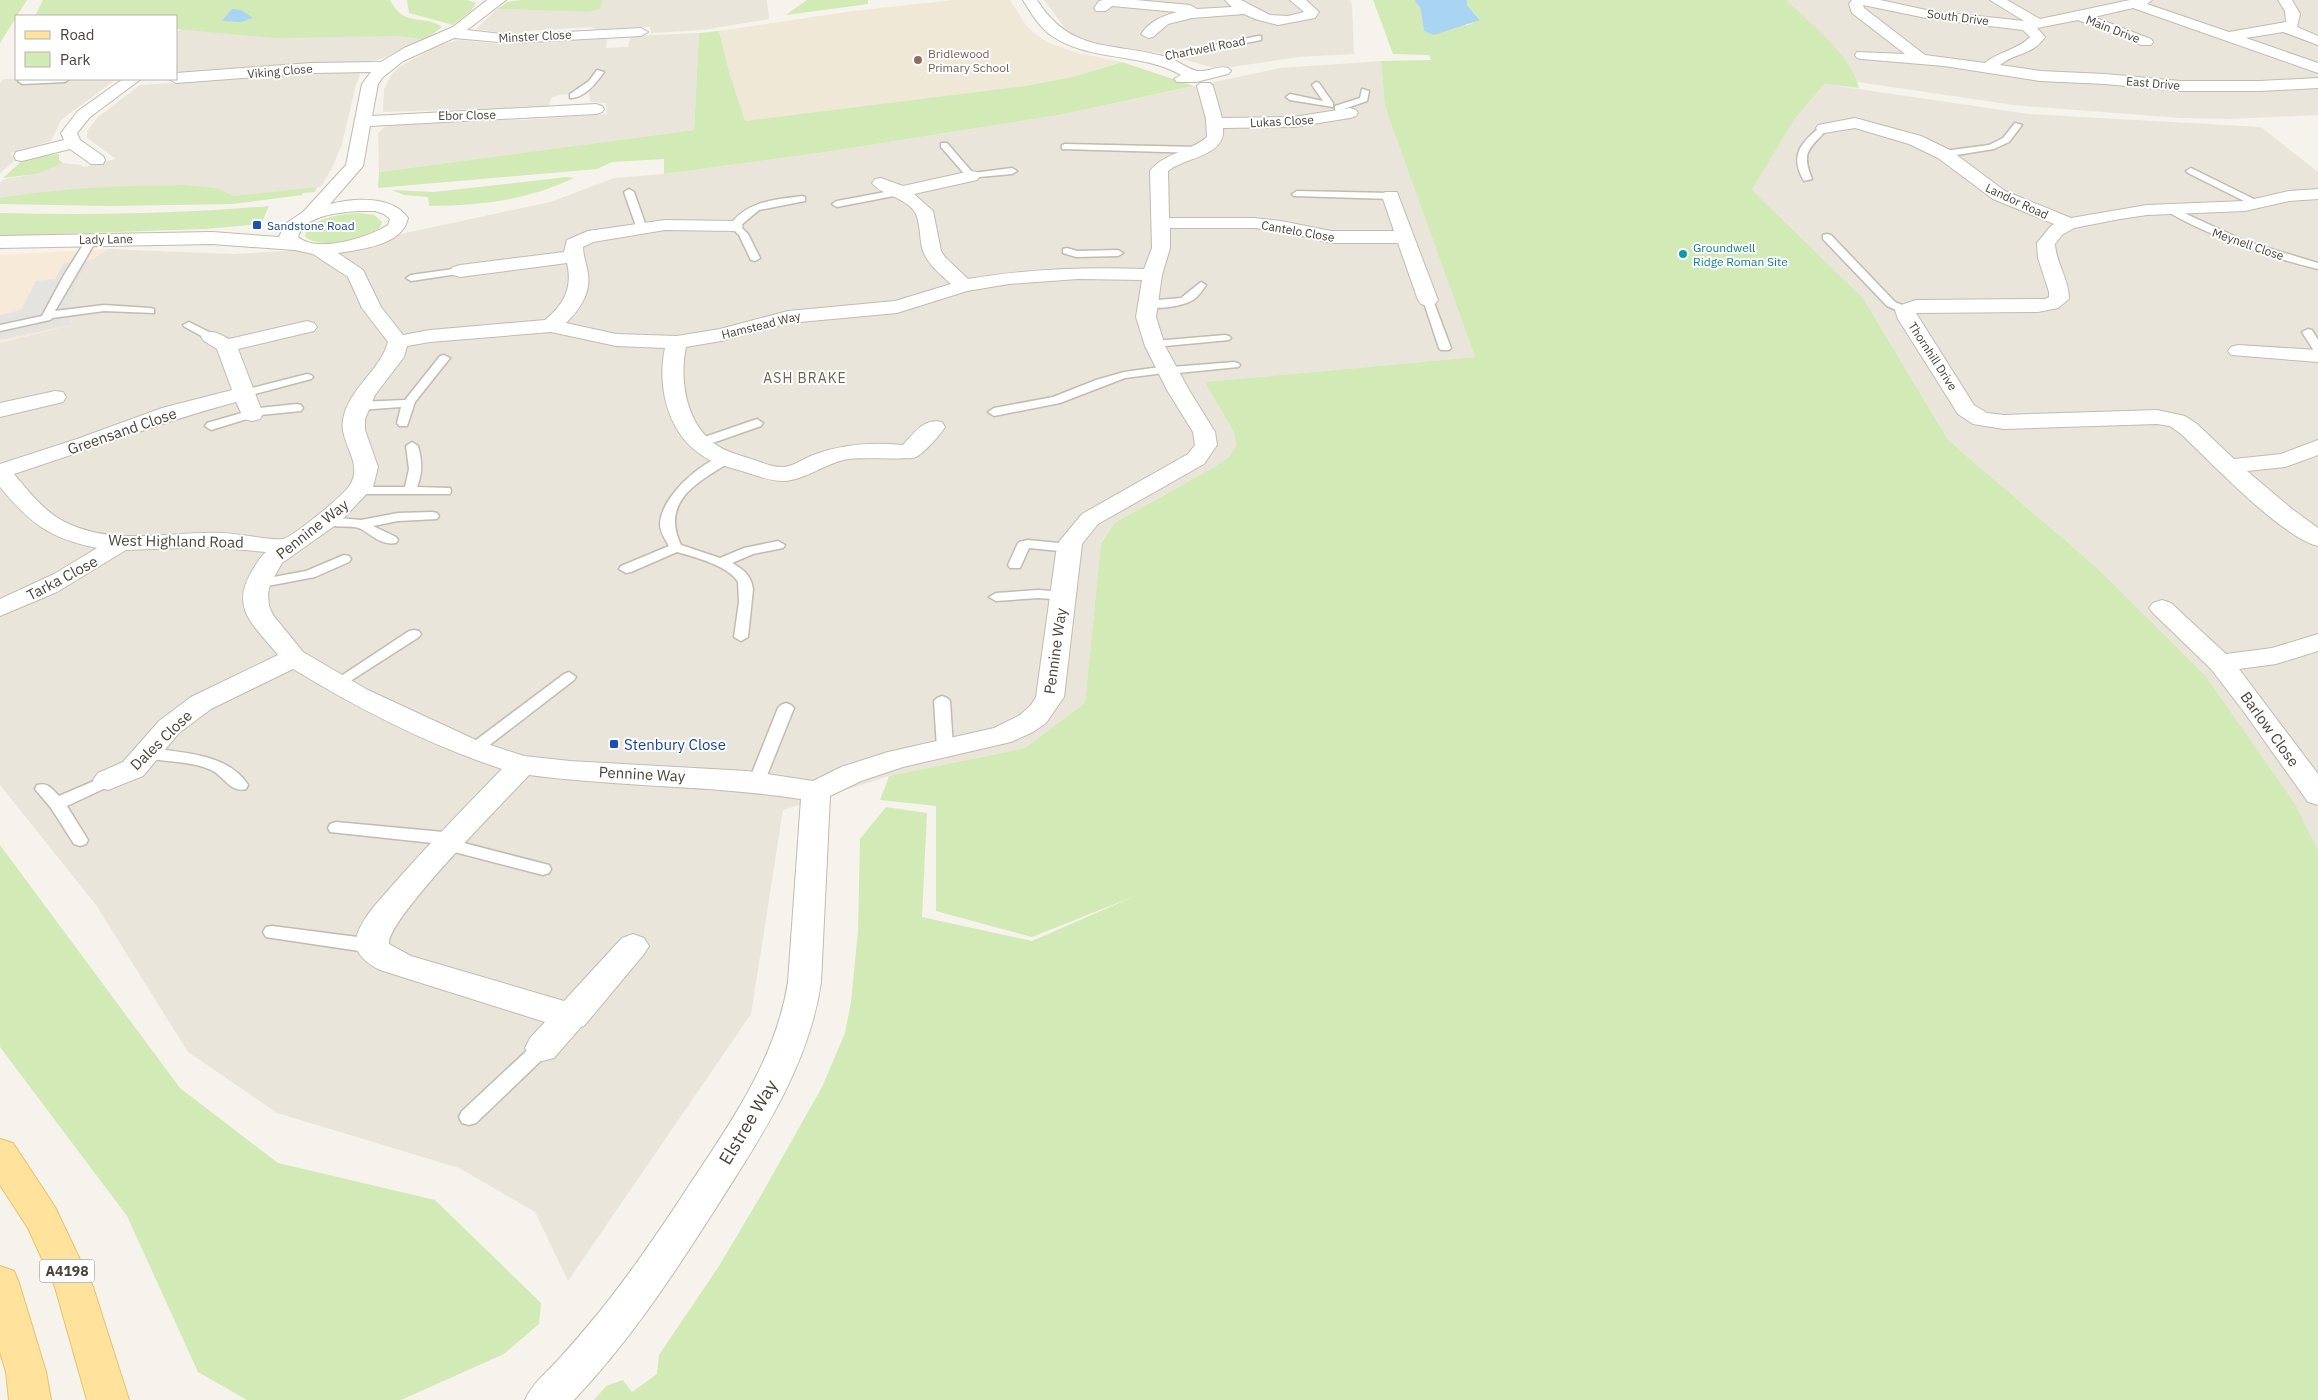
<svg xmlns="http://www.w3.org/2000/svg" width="2318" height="1400" font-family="'IBM Plex Sans',sans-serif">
	<rect width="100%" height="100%" fill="#f6f3ec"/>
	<!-- residential -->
	<g fill="#eae5da">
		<polygon points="603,0 767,0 769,19 703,30 651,33 650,27 596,29 590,27 527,31 515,35 476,29 497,9 587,12 601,9"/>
		<polygon points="1044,0 1350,0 1352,5 1354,54 1298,57 1219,69 1159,53 1118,48 1079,37 1067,31"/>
		<polygon points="1786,0 2318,0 2318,115 2227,119 2180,118 2013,105 1858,82 1831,44"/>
		<polygon points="182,29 396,36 421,39 386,57 371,62 176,73 176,32"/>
		<polygon points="699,33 694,130 379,172 378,133 385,127 395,124 473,122 482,119 523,120 607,114 606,103 590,102 589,92 559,95 551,98 549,105 538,107 383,112 384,89 391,75 399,67 439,45 458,40 502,44 603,38 607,39 606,48 628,47 631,36"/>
		<polygon points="1381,61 1385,107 1475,357 1206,382 1234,432 1236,446 1229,457 1216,466 1114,523 1101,542 1085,703 1025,748 889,776 783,810 751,1014 568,1281 535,1212 459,1168 277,1113 188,1052 96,905 0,785 0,343 70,325 71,299 80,277 91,260 108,249 233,254 336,248 550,202 614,178 664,174 826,152 1059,115 1280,68"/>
		<polygon points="347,72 359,72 360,75 356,84 342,144 332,168 321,187 233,196 218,188 169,185 0,198 0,182 5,179 37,174 63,163 81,165 84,167 116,159 87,138 87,131 98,117 140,85"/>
		<polygon points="4,79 116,79 61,120 51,141 10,153 15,160 0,173 0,83"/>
		<polygon points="1824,84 2029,114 2261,127 2318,172 2318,850 2296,805 2205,675 2095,566 1948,440 1863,298 1752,190 1794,120"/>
	</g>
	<!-- commercial -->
	<polygon fill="#f7ead8" points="108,249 91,260 80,277 71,299 70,325 0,343 0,255"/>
	<!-- education -->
	<polygon fill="#efe8d6" points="953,0 1010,0 1025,24 1034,33 1047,42 1074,52 1122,62 1073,77 1023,86 745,121 729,72 719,31 853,11"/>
	<!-- green -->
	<g fill="#d2eab5">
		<polygon points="0,0 27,0 0,43"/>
		<path d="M43,0H390C404,28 424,14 442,27L426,39H421L396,36L275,38L176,29V16H35Z"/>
		<polygon points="407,0 467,0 476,3 471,11 453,25 409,13"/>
		<polygon points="521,0 603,0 601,9 587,12 497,9 507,2"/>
		<polygon points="807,0 868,0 868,4 786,15"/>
		<path d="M1373,0H1414L1420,7L1424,31L1441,33L1451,27L1468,25L1480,19L1467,5V0H1786C1809,22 1852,56 1859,88L1824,84L1794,120L1752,190L1863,298L1948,440L2095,566L2205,675L2296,805L2318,850V1400H594L606,1386L623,1380L632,1392L657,1374L659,1355L719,1266L760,1197L822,1087L845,1033L851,1002L858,931L860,839L886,807L927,813L922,917L1032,941L1135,896L1032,937L936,911V806L880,800L889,776L1025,748L1085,703L1101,543L1114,523L1216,466L1229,457L1236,446L1234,432L1205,382L1475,357L1385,107L1381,61L1431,60L1429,55L1393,54Z"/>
		<polygon points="719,31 729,72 745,121 1024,86 1073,77 1122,62 1194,86 1059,115 826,152 664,174 664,159 612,162 597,169 378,188 379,172 694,130 699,33"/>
		<polygon points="59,154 59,160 63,163 37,174 3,178 24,159"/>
		<path d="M567,177L574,178C525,201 482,205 429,206L428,197L404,195L392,190L434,192Z"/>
		<path d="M185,185L218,188L233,196L317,187L315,192L303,193L302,195L232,204L111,206L0,204V198C60,188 124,185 185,185Z"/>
		<path d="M269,206L261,224L205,229L0,236V213C90,215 179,214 269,206Z"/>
		<path d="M359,213L374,215L382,222C380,241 317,251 305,236L307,228C322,217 340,214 359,213Z"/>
		<polygon points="0,845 180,1088 278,1163 435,1200 541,1303 539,1324 504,1354 401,1400 247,1400 198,1372 127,1216 0,1047"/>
	</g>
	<!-- parking -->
	<polygon fill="#e5e3e0" points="91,260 80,277 71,299 70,325 0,340 0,315 21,310 36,281 55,279 64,263"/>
	<!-- water -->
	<g fill="#a9d4f2">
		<polygon points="1414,0 1467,0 1467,5 1480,20 1434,35 1424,31 1420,7"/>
		<polygon points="232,9 241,10 253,18 241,22 222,21"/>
	</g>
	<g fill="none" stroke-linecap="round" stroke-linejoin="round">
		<!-- service casing -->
		<g stroke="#c2bbae" stroke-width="3">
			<g id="service">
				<polygon points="1258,36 1261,36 1261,40 1153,61 1149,59"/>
				<path d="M597,70L604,72C597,82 584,99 570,98V94L589,81Z"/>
				<polygon points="21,79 69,79 65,82 22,84 18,81"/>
				<polygon points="1316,82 1319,83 1333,103 1333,107 1290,100 1286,97 1290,94 1323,101 1312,85"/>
				<polygon points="1362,89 1369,91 1367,101 1341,110 1335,110 1335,106 1360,98"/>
				<polygon points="2015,123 2022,125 2009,142 1994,149 1944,157 1939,154 1944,151 1989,145 2003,138"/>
				<path d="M1821,126L1828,128C1811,149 1800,149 1812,179L1804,181C1789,155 1801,143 1821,126Z"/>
				<polygon points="941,143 947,143 973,173 1012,168 1017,171 1012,174 968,178 941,147"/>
				<polygon points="1065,144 1199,147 1204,150 1199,153 1062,149 1062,145"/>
				<polygon points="2191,168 2260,202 2262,204 2257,207 2254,206 2188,173 2186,171"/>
				<polygon points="629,189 634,192 647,229 646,231 642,232 637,229 624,192"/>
				<polygon points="901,189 904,190 904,194 837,207 832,204 837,201"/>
				<polygon points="1297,191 1391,193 1396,196 1391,199 1294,196 1292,194"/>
				<path d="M802,196L805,197V201L759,210L740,226L748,234L760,258L755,261L751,260L739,235L729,226C747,201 773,200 802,196Z"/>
				<path d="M2169,206L2245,241L2318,263V269C2264,256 2214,238 2166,211V207Z"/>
				<polygon points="1827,234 1831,235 1895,302 1909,308 1909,312 1901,312 1887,306 1823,239 1823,235"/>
				<polygon points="92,236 97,239 55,311 104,305 150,308 154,309 154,313 104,311 52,318 50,320 0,331 0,325 42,316 64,275 88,237"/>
				<polygon points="1067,248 1077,251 1118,250 1123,253 1118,256 1076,257 1063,253 1063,249"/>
				<polygon points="460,268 464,269 464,273 411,281 406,278 411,275"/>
				<path d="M1201,282L1206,285C1202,291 1199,296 1193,300C1183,306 1150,312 1142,304L1147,301L1181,298Z"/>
				<polygon points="1428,297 1433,300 1451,348 1449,350 1441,350 1439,348 1423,300"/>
				<polygon points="189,322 215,335 217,337 211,340 207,339 185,327 183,325"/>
				<polygon points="2308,329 2312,330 2318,340 2318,352 2314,351 2302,332"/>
				<polygon points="1225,335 1229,336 1231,338 1229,340 1155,347 1149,344 1155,341"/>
				<polygon points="444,355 450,358 415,402 407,426 399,426 397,423 401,407 359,410 353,406 359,402 405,400 440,356"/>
				<polygon points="1234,362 1238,363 1240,365 1238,367 1168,374 1164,373 1125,378 1060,403 994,416 988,412 994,408 1053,397 1096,380 1124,372 1167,366 1172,367"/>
				<polygon points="307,374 311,375 313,377 311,379 244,397 238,393 240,391"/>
				<polygon points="297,404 301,405 303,408 301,411 260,415 211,430 205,426 207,423 259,408"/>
				<polygon points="757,419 763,423 761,426 704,446 700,447 694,443 696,440"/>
				<path d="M412,442L418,446C422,460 423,473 417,487L450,488L451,491L450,494H353L352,491L358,487H405L409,469L406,446Z"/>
				<path d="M726,455L732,459L730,462C698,482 660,501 681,545L720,558L744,548L778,541L785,545L783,548L753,554L732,563C743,569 751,575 753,589L748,637L741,641L734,637L739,602L738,582C729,566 695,557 677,552L631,572L626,573L619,569L621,566L669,546C665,539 660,532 660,524C661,497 701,461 726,455Z"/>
				<path d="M432,512L437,513L439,516L437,519L398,521L373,526L396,537L398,540L396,543C381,546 371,534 359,528C348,524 329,530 320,521L327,517L361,520L398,513Z"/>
				<polygon points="1028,540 1069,544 1076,548 1069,552 1029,548 1020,568 1010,568 1008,565 1017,545 1019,542"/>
				<polygon points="344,555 349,556 351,559 349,562 315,577 257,588 250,584 257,580 306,571"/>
				<polygon points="1039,590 1063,592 1070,596 1063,600 1039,598 996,601 989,597 996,593"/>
				<polygon points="414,630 419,631 421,634 419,637 341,687 336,689 329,684 409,631"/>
				<polygon points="569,672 576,677 574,680 478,754 468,754 465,750 468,746 564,674"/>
				<polygon points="942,696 947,698 950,701 953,748 950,752 940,752 937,748 934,701 937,698"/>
				<polygon points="786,703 791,705 794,708 764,783 762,787 750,787 748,783 778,708 781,705"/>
				<path d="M149,748C182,753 228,753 248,785L246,789C231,793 224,777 213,771C192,760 166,763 143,757L141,753L143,749Z"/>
				<path d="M108,775L114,776L116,780L114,784L67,806L88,840L86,844L80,846L74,844L51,808L35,789L37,785C48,782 52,789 59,796Z"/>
				<polygon points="336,822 454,833 460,835 462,839 460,842 549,865 551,869 549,873 543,875 443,849 442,844 330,832 328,828 330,824"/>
				<polygon points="272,926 373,939 379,941 382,946 379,951 373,953 272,938 266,937 263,932 266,927"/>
				<polygon points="542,1041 549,1043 551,1048 549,1053 476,1123 469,1125 462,1123 459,1117 462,1111 535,1043"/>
			</g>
		</g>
		<!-- minor casing -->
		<g stroke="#c2bbae" stroke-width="2">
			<g id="minor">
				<path d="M487,0H506L467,30L511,35L641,28L648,32L641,36L511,43L454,38L403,61L383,77L378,84L372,116L596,104L602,106L604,109L602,112L596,114L370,126L363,166L330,204C354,198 392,195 408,218C402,246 361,249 338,253L363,270L381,307L403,335L430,330L545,320C564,304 573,288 567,263L460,277L453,275L450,271L453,267L460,265L564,252L567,240L588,231L665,220L734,221L740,222L743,226L740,230L734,231L665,230L593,242L583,247C583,256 587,265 588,274C591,294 579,310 566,323L616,334L677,336L720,329L788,311L895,301L951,284C940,274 926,263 922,248C920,238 920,224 916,214C908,198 881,195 872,183L875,179L881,178L903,186L971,171L977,172L980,176L977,180L914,194L933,211L941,251L945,257L968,279C1027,269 1085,267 1144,269L1152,248L1150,171C1163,153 1190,152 1207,137L1206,119L1197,86L1200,83H1210L1213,86L1222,118L1294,117L1350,108L1356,110L1358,113L1356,116L1350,118L1294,127L1223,128C1226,157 1184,157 1168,171L1169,218H1254L1281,221L1331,231H1394L1382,196L1385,192H1397L1438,300L1435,304L1428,306L1421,304L1418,300L1398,243H1331L1281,231L1254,228H1170V248L1162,275L1156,317L1165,346L1189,390L1215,432L1217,445L1204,464L1098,524L1082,544L1064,697L1046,723L1033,732L1011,742L903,767L861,781L830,796L821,982C809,1067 759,1140 714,1211C672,1277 628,1343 574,1400H525C532,1384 544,1375 556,1362C571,1346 586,1328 600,1311C633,1270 662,1227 690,1184C732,1121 776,1058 788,982L801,799C710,785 619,787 529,775C506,800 386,920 389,944L411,956L564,1001L622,938L633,934L644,938L649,946L644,954L584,1026L581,1027L554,1058L542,1061L530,1058L525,1048L530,1038L545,1022L380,970C369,965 353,953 356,939C360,920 378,902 390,888C426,847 464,808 502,769C428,745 359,709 293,669L211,709L179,733L143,776L108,790L98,787L93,780L98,773L123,762L159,721L191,697L278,655C255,626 229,609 252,571C256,564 260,557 266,552L211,547L126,550L57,592L0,616V599L54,574L97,548C49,538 31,524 0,487V464L77,439L162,408L232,390L217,349L204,341L201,337L204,333C214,330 220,334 229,339L307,321L314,323L317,327L314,331L238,349L263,414L260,419L252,421L244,419L236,402C161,422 88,450 14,474C30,493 46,514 69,524C117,546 172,531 222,533C234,533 276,541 283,539C294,536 343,496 350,485C364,462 339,443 343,420C348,389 380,371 388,342L362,308L348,277L313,254L295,250L212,244L0,248V236L212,232L279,237L285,224L303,212L346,165L362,84L371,72L311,73L176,83L169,79H176V73L311,63L381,62L404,48L453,27ZM357,211H375L384,214L390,219L388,225C369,237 318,254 298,237C304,215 338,213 357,211ZM1078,279L1142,280L1136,317L1145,346L1167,390L1193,432L1195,445L1188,454L1082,514L1058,543L1056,553L1036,697L1031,705L1020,715L994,728L888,752L841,767L813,781L747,771L570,761L524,756L478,741L368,690L303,652L273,615L269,606L268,594L270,584L282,563L340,522L373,487L378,467L365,430V419L375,395L404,357L407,346L430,342L551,332L616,346L665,348C657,385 667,431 700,454C712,463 728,467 742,471C755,475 769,481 783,481C806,480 825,463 848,459C861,457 910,460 916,457C924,453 940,435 945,427L942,422C924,418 914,433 903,445C873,442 844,444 816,454C805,457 795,466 784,467C773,468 761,462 751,459C739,455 726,452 715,444C686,423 679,380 686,347L721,341L789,323L897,313L967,291L1009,284Z"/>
				<path d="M1023,0H1037C1071,54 1113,42 1167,57C1177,60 1191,71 1198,71C1209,72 1218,65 1228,68L1231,71L1228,74L1196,82H1177L1174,79L1181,75C1141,52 1090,62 1052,36C1039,27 1031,13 1023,0Z"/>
				<path d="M1103,0H1136L1190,5L1197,9L1232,7L1225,0H1241L1270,15L1288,16L1304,12L1290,0H1306L1319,12L1315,18L1278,25L1255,19L1244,14L1192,18L1168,24L1153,37L1148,38L1141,34C1150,21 1162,16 1177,12L1112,6L1106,11H1096L1094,8L1099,1Z"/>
				<path d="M1852,0H1880L1931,11L2024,21L1990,0H2007L2040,19L2130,0H2152L2147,4L2229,32L2286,22L2285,11L2278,0H2292L2300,14L2297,27L2318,36V45L2283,32L2246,38L2318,63V73L2133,8L2094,17L2151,39L2153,42L2151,45H2141L2078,20L2037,28L2045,37C2032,56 2016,52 2000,65L2040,71L2105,74L2180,81H2260L2318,78V88L2260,91H2180L2105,84L2040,81L1944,66L1862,59L1857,58L1855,55L1857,52L1905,54L1852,13L1849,4ZM1863,5L1931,19L2023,30L2030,37C2018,50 1999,51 1985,63L1925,55L1864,8Z"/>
				<polygon points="123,79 141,79 90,117 77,133 80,140 103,156 105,160 103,164 91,164 70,149 22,161 16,160 14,156 16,152 64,140 61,133 78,111"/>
				<path d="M1855,118L1921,136L1950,150L2005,191L2071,218L2147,205L2245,201L2289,191L2318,189V199L2289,201L2245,211L2147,215L2120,219L2074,228L2062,235L2055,244C2056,263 2069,279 2069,299L2058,308L2038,312L1916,313L1974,405L1987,413L2004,415L2157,410L2185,416L2197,424L2234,459L2281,454L2318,440V455L2285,467L2247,471L2292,509L2318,528V546C2281,537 2211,462 2181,434L2170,426L2157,424L2004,429L1973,424L1958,414L1898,319L1895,310L1898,306L1916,300L2045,299L2049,297V292L2038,258L2037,243L2050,227L2054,224L1993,199L1938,158L1909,144L1855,128L1824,133L1818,131L1816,128L1818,125Z"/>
				<polygon points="2238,345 2318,350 2318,362 2231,355 2228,351 2231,347"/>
				<polygon points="55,391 63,392 66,397 63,402 0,417 0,403"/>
				<polygon points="2162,600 2171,603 2226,654 2272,648 2318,634 2318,651 2276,664 2239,669 2318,774 2318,805 2308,802 2244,712 2211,669 2153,613 2149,608 2153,603"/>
			</g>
		</g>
		<!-- primary casing -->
		<g stroke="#e6c16a" stroke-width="2">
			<g id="primary">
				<polygon points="0,1139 13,1143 55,1207 93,1287 129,1400 87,1400 55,1287 28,1228 0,1185"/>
				<polygon points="0,1266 14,1271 19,1283 46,1372 51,1400 9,1400 6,1372 0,1352"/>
			</g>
		</g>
		<!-- service -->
		<use href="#service" fill="#fff" fill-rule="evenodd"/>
		<!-- minor -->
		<use href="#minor" fill="#fff" fill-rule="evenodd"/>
		<!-- primary -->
		<use href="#primary" fill="#ffe39c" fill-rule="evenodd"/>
	</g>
	<!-- markers -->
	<circle fill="#8d6e63" stroke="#fff" stroke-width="2" cx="918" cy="60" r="5"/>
	<g fill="#1a4fb4" stroke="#fff" stroke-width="2">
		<rect x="252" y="220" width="10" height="10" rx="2.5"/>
		<rect x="609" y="739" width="10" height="10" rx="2.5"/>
	</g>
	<circle fill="#0f9aa8" stroke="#fff" stroke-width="2" cx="1683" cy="254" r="5"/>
	<g text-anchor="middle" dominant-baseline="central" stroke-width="4" stroke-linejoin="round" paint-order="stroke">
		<!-- far-street labels -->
		<g font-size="12" fill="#4b4439" stroke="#fff">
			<text transform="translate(1958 17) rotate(7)">South Drive</text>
			<text transform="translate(2113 29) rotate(21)">Main Drive</text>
			<text transform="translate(535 36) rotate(-3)">Minster Close</text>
			<text transform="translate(1205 48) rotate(-11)">Chartwell Road</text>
			<text transform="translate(280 71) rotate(-5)">Viking Close</text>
			<text transform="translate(2153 83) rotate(5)">East Drive</text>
			<text transform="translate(467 115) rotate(-1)">Ebor Close</text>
			<text transform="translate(1282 121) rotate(-3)">Lukas Close</text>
			<text transform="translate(2017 201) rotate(25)">Landor Road</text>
			<text transform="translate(1298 231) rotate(10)">Cantelo Close</text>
			<text transform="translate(106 239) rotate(-1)">Lady Lane</text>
			<text transform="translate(2248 244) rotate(19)">Meynell Close</text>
			<text transform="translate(761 325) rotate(-14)">Hamstead Way</text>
			<text transform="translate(1933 356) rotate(57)">Thornhill Drive</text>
		</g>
		<!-- far-education labels -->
		<g font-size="12" fill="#785e54" stroke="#fff" text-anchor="start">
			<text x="928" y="53">Bridlewood<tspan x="928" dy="14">Primary School</tspan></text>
		</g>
		<!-- far-transit labels -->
		<g font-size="12" fill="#164399" stroke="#fff" text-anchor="start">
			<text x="267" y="225">Sandstone Road</text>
		</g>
		<!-- far-culture labels -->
		<g font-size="12" fill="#0d838f" stroke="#fff" text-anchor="start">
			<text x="1693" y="247">Groundwell<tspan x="1693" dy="14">Ridge Roman Site</tspan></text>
		</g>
		<!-- far-neighbourhood labels -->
		<g font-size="14" letter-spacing="1" fill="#6e6250" stroke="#fff">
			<text x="805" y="378">ASH BRAKE</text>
		</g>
		<!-- shield labels -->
		<rect fill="#fff" stroke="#817c74" stroke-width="1" x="39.5" y="1259.5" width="55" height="23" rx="4"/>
		<g font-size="14" font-weight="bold" fill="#4b4439">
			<text x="67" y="1271">A4198</text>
		</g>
		<!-- street labels -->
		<g font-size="15" fill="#4b4439" stroke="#fff">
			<text transform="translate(122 431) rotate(-19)">Greensand Close</text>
			<text transform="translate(312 529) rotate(-38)">Pennine Way</text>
			<text transform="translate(176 541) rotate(1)">West Highland Road</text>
			<text transform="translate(62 578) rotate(-28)">Tarka Close</text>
			<text transform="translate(1055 651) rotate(-82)">Pennine Way</text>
			<text transform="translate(2270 729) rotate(54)">Barlow Close</text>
			<text transform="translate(161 740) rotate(-44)">Dales Close</text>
			<text transform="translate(642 774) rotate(3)">Pennine Way</text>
		</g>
		<!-- transit labels -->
		<g font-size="15" fill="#164399" stroke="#fff" text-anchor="start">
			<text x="624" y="744">Stenbury Close</text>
		</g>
		<!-- near-street labels -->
		<g font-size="18" fill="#4b4439" stroke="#fff">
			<text transform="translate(748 1122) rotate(-59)">Elstree Way</text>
		</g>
	</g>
	<!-- legend -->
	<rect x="15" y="15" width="162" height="65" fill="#ffffff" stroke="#b7b4b0"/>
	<rect x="25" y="31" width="25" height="8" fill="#ffe39c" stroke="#b7b4b0"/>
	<text x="60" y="40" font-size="15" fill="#4b4439">Road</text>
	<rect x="25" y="52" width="25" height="15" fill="#d2eab5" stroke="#b7b4b0"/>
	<text x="60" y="65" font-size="15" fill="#4b4439">Park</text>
</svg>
